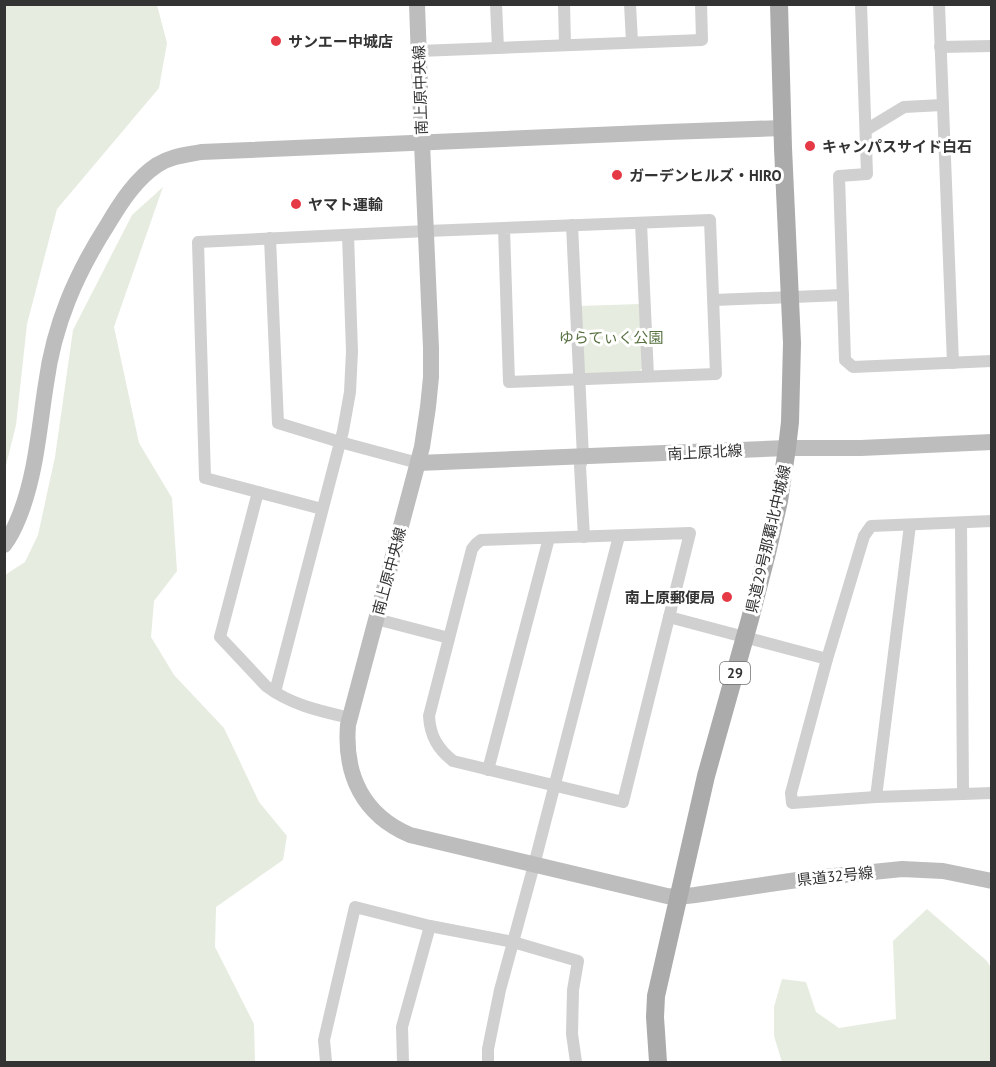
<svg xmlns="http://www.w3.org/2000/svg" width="996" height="1067" font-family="'PT Sans','Noto Sans JP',sans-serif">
	<rect width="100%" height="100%" fill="#fff"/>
	<!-- green -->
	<g fill="#e6ecdf">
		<polygon points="5,4 157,5 167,43 159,88 57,209 27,324 16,425 5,469"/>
		<polygon points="163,187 114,327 139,443 172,498 177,571 154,601 151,637 174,675 224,728 259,802 287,836 283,860 216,907 215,947 254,1024 255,1062 5,1062 5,575 25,562 38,535 55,457 73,330 132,215"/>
		<polygon points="640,304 642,368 639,372 586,374 582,369 579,306"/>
		<polygon points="927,909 987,961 991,968 991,1062 782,1062 774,1036 774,1007 782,979 806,982 816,1012 839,1028 896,1019 893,941"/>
	</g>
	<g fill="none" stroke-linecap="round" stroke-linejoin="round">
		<!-- street -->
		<g stroke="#d0d0d0" stroke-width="12">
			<polyline points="496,4 498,48"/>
			<polyline points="564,4 565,45"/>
			<polyline points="630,4 632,42"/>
			<polyline points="861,4 867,174 839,176 845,360 853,367 992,361"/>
			<polyline points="939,4 953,363"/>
			<polyline points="940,47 992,46"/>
			<polyline points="419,51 702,40 701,4"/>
			<polyline points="866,130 904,107 942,105"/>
			<polyline points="641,223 648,376"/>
			<polyline points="572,225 583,457 580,466 584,537"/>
			<polyline points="270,238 278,423 340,442 418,463"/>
			<polyline points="714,300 843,295"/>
			<path d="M258,492L220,637L266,686C291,705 320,711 350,718"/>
			<polyline points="322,509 205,478 198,242 427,231 710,220 716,374 509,382 504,228"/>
			<polyline points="992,521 871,526 864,536 827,659 791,793 792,803 876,797 992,793"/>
			<polyline points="961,523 963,794"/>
			<path d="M690,533L623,802L453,761C438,749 430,736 429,716L472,549L476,544L481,540Z"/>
			<polyline points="669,617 827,659"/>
			<polyline points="376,619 449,638"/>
			<polyline points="275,692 343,431 350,392 352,351 348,235"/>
			<polyline points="488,770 549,538"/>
			<polyline points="876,797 910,525"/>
			<polyline points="326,1062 324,1040 355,907 430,926 513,942 578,961 573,990 572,1034 576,1062"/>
			<polyline points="403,1062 402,1027 430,926"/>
			<polyline points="488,1062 488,1049 500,990 534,865 619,536"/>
		</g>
		<!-- secondary -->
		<g stroke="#bdbdbd" stroke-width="16">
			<path d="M417,4L422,143L431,348V377L428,407L422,447L348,725C344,775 363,815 410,835L667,896L678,897L695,895L804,879L902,869L943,871L992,881"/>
			<polyline points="418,463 787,448 861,448 992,442"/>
			<path d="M4,545C11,536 15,527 19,517C36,475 39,428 46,384C54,324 76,274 108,224C121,202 136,179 157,165C171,156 186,155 201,152L667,132L782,128"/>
		</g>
		<!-- primary -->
		<polyline stroke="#ababab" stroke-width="18" points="658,1062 655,1017 656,996 706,776 750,619 767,553 779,501 787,448 790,422 792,343 783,148 779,4"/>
	</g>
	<!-- markers -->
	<g fill="#e63946" stroke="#fff" stroke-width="2">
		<circle cx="276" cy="41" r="6"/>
		<circle cx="810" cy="146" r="6"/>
		<circle cx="617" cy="175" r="6"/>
		<circle cx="296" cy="204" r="6"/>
		<circle cx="727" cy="597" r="6"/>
	</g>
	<g text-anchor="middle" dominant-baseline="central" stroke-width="6" stroke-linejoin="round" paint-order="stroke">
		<!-- shield labels -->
		<rect fill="#fff" stroke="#707070" stroke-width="1.5" x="720" y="662" width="30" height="22" rx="4.5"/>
		<g font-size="14" font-weight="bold" fill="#333">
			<text x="735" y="673">29</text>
		</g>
		<!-- poi labels -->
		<g font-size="15" font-weight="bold" fill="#333" stroke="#fff" text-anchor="start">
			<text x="288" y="41">サンエー中城店</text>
			<text x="822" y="146">キャンパスサイド白石</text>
			<text x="629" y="175">ガーデンヒルズ・HIRO</text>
			<text x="308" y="204">ヤマト運輸</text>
			<text x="715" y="597" text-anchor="end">南上原郵便局</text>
		</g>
		<!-- street labels -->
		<g font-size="15" fill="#333" stroke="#fff">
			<text transform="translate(420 90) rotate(-92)">南上原中央線</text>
			<text transform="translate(705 452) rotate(-3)">南上原北線</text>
			<text transform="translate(768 539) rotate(-77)">県道29号那覇北中城線</text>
			<text transform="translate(389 571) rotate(-75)">南上原中央線</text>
			<text transform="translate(835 876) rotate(-6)">県道32号線</text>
		</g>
		<!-- park labels -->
		<g font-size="15" fill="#56703f" stroke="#fff">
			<text x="611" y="337">ゆらてぃく公園</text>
		</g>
	</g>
	<!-- border -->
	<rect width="996" height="1067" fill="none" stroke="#333333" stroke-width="12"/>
</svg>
